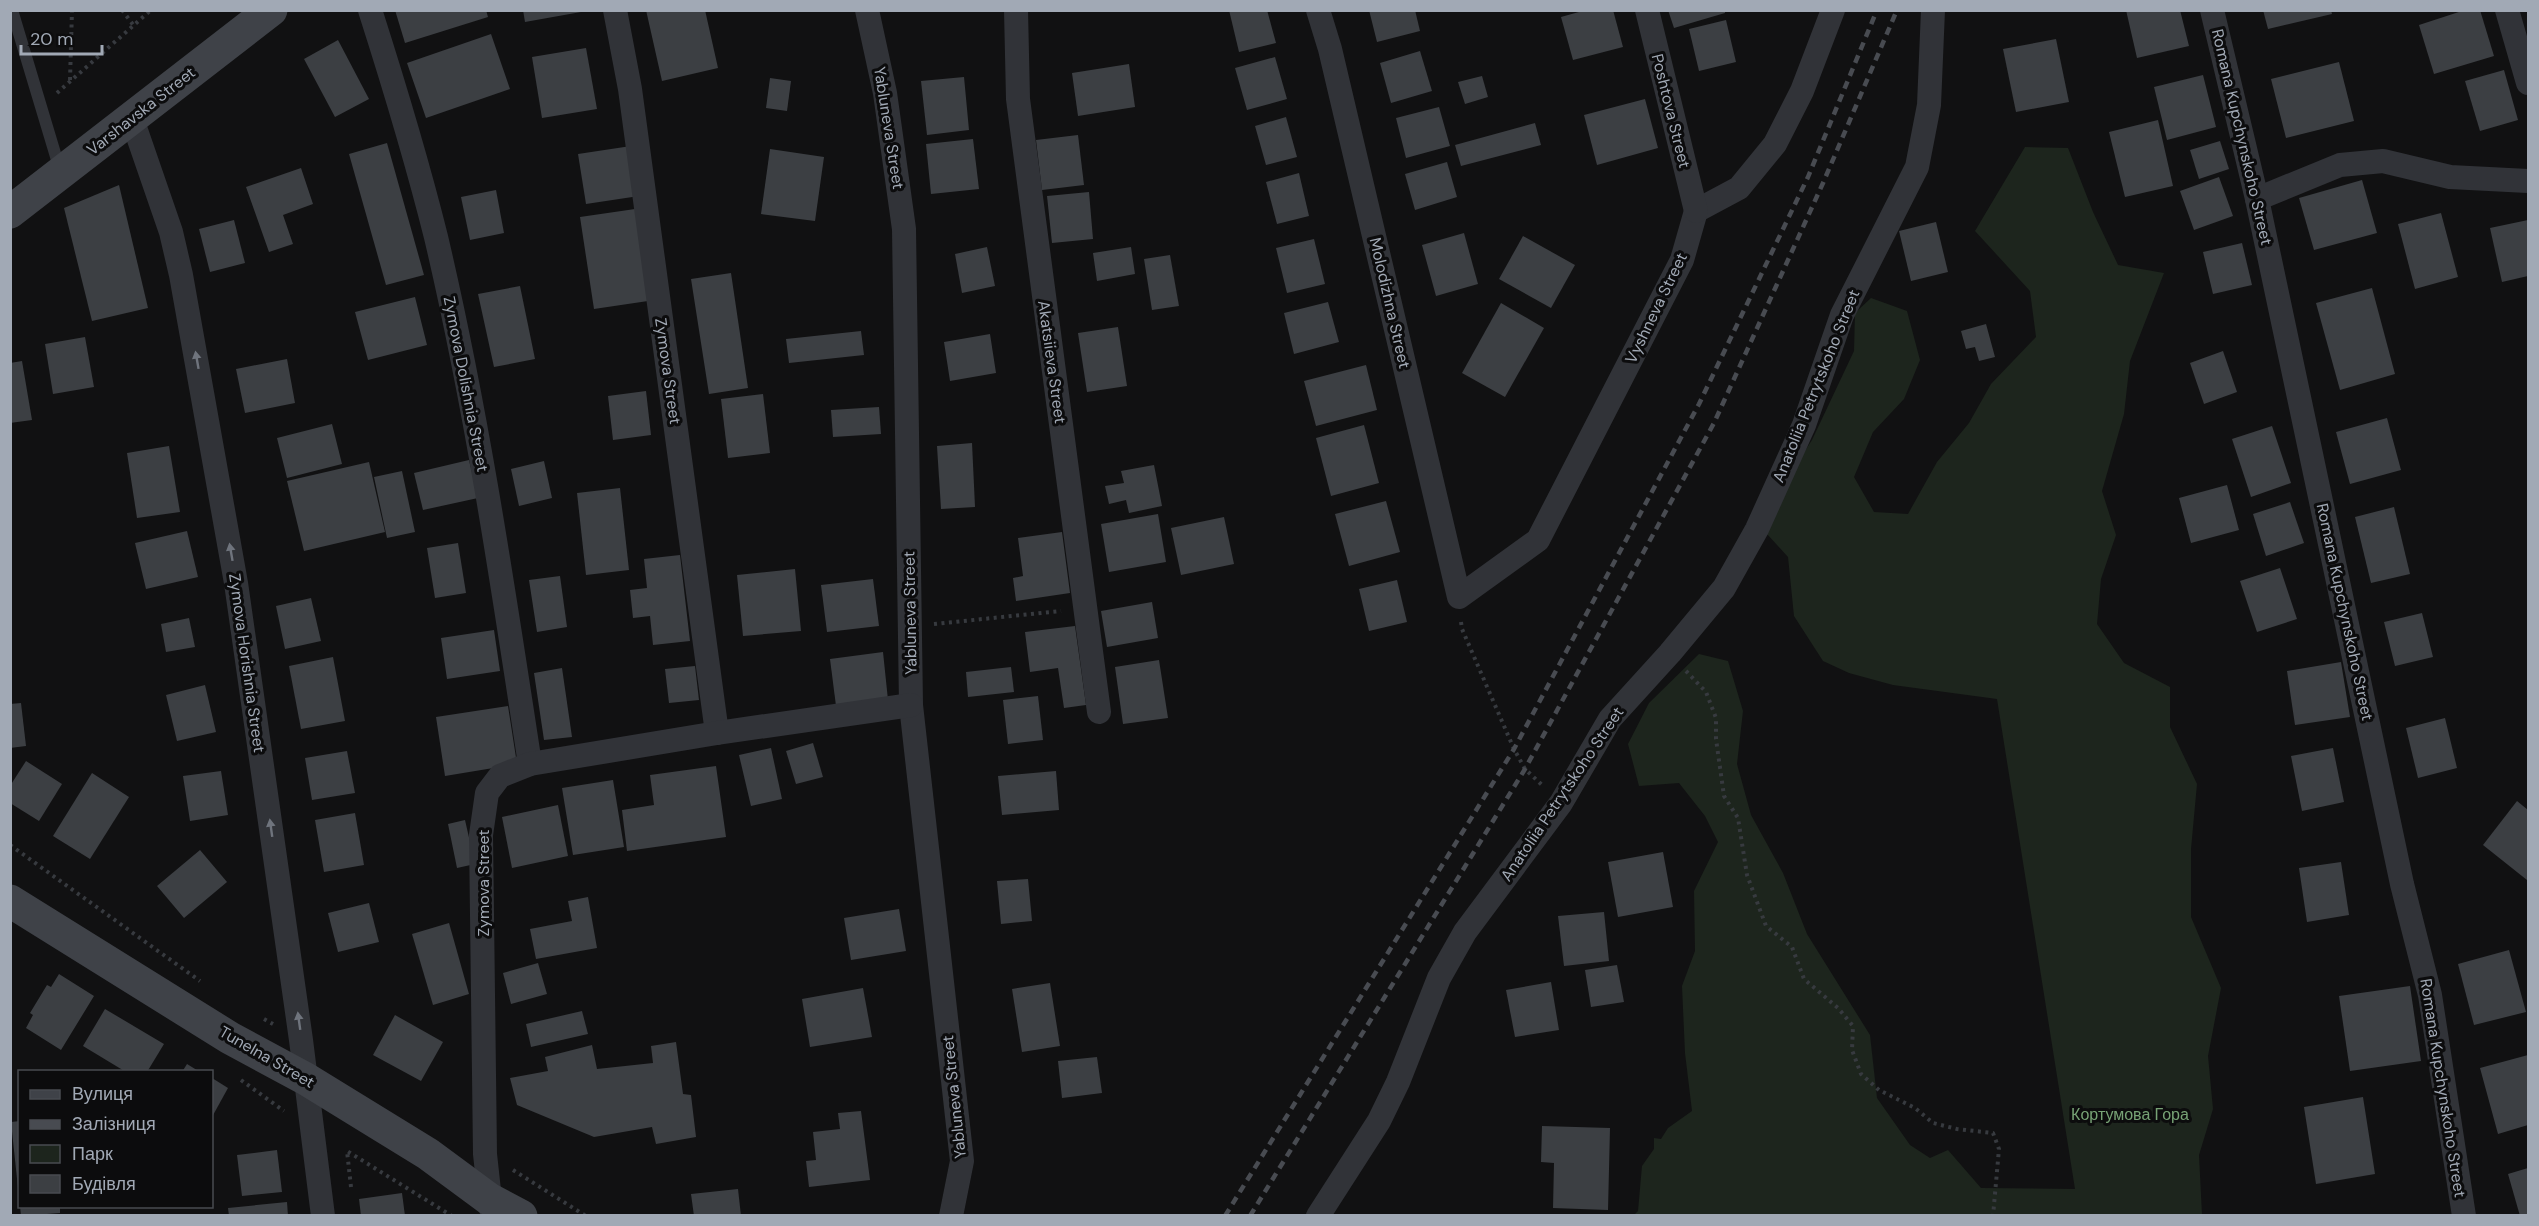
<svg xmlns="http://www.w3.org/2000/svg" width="2539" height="1226" font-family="'DM Sans',sans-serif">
	<rect width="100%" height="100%" fill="#111112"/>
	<!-- green -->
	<polygon fill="#1d251d" points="2025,147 2068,148 2093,212 2118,265 2164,273 2130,361 2124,414 2102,491 2116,535 2101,579 2097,624 2124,663 2170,687 2170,727 2197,784 2191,849 2191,917 2221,988 2208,1056 2213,1109 2199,1155 2202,1215 1634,1215 1638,1211 1642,1166 1654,1149 1654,1138 1661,1139 1668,1128 1692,1111 1685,1053 1682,986 1695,951 1694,891 1718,842 1705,816 1679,783 1639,786 1628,744 1649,703 1699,654 1728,661 1743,711 1737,764 1751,815 1783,873 1807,934 1870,1035 1877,1098 1910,1145 1930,1158 1948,1150 1981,1188 2075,1189 1997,699 1893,685 1849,673 1823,661 1794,616 1788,557 1767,534 1784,483 1812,440 1854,351 1855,313 1871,298 1907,311 1920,360 1904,399 1873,432 1854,477 1874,512 1908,514 1937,462 1969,423 1991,384 2036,337 2030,291 1975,231"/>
	<!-- building -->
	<g fill="#3c3f43">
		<polygon points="395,10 486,10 488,17 405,43"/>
		<polygon points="523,10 581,10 581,12 525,22"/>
		<polygon points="646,10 705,10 718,68 662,81"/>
		<polygon points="1229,10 1267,10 1276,43 1239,52"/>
		<polygon points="1369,10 1415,10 1420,31 1377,42"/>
		<polygon points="1586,10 1613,10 1623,47 1573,60 1561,17"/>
		<polygon points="1668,10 1725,10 1725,13 1674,28"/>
		<polygon points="2126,10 2180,10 2189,46 2137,58"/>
		<polygon points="2263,10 2331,10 2332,14 2268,29"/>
		<polygon points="2465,10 2480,10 2494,56 2434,74 2419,25"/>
		<polygon points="1726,20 1736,62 1699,71 1689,29"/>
		<polygon points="491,34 510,89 426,118 407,63"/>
		<polygon points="2056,39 2069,102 2016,112 2003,49"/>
		<polygon points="338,40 369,99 335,117 304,59"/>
		<polygon points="586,48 597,109 542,118 532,57"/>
		<polygon points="1420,51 1432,91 1391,103 1380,63"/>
		<polygon points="1275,57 1287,99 1247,110 1235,68"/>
		<polygon points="2339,62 2354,121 2286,138 2271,79"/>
		<polygon points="1129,64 1135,107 1078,116 1072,73"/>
		<polygon points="2504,70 2518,120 2480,131 2465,81"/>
		<polygon points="2203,75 2216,127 2167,140 2154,87"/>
		<polygon points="1482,76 1488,97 1465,104 1458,82"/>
		<polygon points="964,77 969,130 927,135 921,81"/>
		<polygon points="770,78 791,81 787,111 766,108"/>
		<polygon points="1645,99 1658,148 1597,165 1584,115"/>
		<polygon points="1439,107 1450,146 1406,158 1396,118"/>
		<polygon points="1286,117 1297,157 1266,165 1255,126"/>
		<polygon points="2158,120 2173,186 2125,197 2109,132"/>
		<polygon points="1535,123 1541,145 1461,166 1455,145"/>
		<polygon points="1078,135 1084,185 1042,190 1036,140"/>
		<polygon points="973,139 979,189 931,194 926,144"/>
		<polygon points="2220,141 2229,169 2199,179 2190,150"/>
		<polygon points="387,143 424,275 386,285 349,154"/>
		<polygon points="631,146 639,196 586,204 578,154"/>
		<polygon points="770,149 824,157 815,221 761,214"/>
		<polygon points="1447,162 1457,197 1415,210 1405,174"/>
		<polygon points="301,168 313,204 283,215 293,244 269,252 246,187"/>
		<polygon points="1299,173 1309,216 1277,224 1266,182"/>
		<polygon points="2219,177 2233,216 2194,230 2180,191"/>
		<polygon points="2362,180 2377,233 2314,250 2299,198"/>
		<polygon points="119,185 148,308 92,321 64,208"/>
		<polygon points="496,190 504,233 470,240 461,197"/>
		<polygon points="1089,192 1093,239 1052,243 1047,196"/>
		<polygon points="635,209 648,301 594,309 580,217"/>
		<polygon points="2441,213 2458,277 2415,289 2398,224"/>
		<polygon points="234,220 245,263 210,272 199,229"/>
		<polygon points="2528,220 2528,276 2502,282 2490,228"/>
		<polygon points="1936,222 1948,272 1911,281 1899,231"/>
		<polygon points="1464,233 1478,284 1436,296 1422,245"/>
		<polygon points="1523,236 1575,265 1551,308 1499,279"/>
		<polygon points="1314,239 1325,284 1287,293 1276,248"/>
		<polygon points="2242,243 2252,285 2213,294 2203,252"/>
		<polygon points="987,247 995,286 962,293 955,254"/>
		<polygon points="1131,247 1135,274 1097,281 1093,253"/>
		<polygon points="1170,255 1179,306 1152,310 1144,259"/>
		<polygon points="731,273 748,388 709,394 691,279"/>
		<polygon points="520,286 535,359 494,367 478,294"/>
		<polygon points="2372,288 2395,374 2340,390 2316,303"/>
		<polygon points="415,297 427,345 368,360 355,312"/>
		<polygon points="1328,302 1339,342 1294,354 1284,313"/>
		<polygon points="1501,303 1544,328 1505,397 1462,373"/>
		<polygon points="1986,324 1995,357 1979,361 1975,347 1966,349 1961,331"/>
		<polygon points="1118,327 1127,386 1087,392 1078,333"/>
		<polygon points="861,331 864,355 789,363 786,339"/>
		<polygon points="990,334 996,373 950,381 944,342"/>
		<polygon points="85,337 94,387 53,394 45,344"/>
		<polygon points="2223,351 2237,392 2204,404 2190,363"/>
		<polygon points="287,359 295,403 245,413 236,369"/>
		<polygon points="22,361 32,420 10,423 10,363"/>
		<polygon points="1366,365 1377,410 1316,426 1304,381"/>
		<polygon points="646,391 651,435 613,440 608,396"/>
		<polygon points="763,394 770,453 728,458 721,399"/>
		<polygon points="879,407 881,434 833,437 831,410"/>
		<polygon points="2387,418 2401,470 2350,484 2336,432"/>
		<polygon points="332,424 342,464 287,478 277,438"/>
		<polygon points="1364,425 1379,483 1331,496 1316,438"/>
		<polygon points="2272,426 2291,483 2251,497 2232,439"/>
		<polygon points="972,443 975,507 941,509 937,446"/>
		<polygon points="169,446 180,512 137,518 127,453"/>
		<polygon points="469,460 478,498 423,510 414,473"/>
		<polygon points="544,461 552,498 519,506 511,469"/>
		<polygon points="369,462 385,532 304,551 287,481"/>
		<polygon points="1154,465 1162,506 1129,513 1126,500 1109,504 1105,486 1124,483 1121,471"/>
		<polygon points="402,471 415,532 387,538 374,477"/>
		<polygon points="2227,485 2239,530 2191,543 2179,498"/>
		<polygon points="620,488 629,570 586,575 577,493"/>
		<polygon points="1386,501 1400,552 1349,566 1335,514"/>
		<polygon points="2290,502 2304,543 2266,556 2253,514"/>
		<polygon points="2394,507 2410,574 2371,583 2355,517"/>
		<polygon points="1158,514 1166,562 1109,572 1101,524"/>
		<polygon points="1224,517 1234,564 1181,575 1171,528"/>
		<polygon points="187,531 198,577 146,589 135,543"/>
		<polygon points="1062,532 1070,593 1016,601 1013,578 1023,576 1018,538"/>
		<polygon points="458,543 466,593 435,598 427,548"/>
		<polygon points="680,555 690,641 653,645 650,616 633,618 630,590 647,588 644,559"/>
		<polygon points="2280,568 2297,619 2257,632 2240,581"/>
		<polygon points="795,569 801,631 743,636 737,575"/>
		<polygon points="560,576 567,627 537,632 529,580"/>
		<polygon points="873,579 879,626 827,632 821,585"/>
		<polygon points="1397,580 1407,622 1369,631 1359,589"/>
		<polygon points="311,598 321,641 285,649 276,606"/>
		<polygon points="1152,602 1158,638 1107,647 1101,611"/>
		<polygon points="2422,613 2433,657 2395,666 2384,622"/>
		<polygon points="189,618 195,647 166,652 161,624"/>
		<polygon points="1075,626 1086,705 1064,708 1058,668 1030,672 1025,632"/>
		<polygon points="494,630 500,671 447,679 441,638"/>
		<polygon points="883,652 888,700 836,706 830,659"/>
		<polygon points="333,657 345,721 301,729 289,666"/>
		<polygon points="1159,660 1168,718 1123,724 1115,667"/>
		<polygon points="2341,662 2350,717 2295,725 2287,671"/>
		<polygon points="695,666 699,700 669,703 665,669"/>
		<polygon points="1011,667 1014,692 968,697 966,672"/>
		<polygon points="562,668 572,737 544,740 534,673"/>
		<polygon points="205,685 216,732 177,741 166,695"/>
		<polygon points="1038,696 1043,740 1008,744 1003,700"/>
		<polygon points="21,703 26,746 10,748 10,704"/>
		<polygon points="508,706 517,764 445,776 436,717"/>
		<polygon points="2445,718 2457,768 2418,778 2406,728"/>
		<polygon points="813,743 823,777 796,784 786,751"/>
		<polygon points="771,748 782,799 751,806 739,755"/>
		<polygon points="2333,748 2344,802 2302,811 2291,756"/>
		<polygon points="347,751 355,793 312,800 305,758"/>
		<polygon points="26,761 62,784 39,821 10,803 10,786"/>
		<polygon points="716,766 726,837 627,851 622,810 654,805 650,775"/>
		<polygon points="221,771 228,815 190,821 183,776"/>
		<polygon points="1056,771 1059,810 1002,815 998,776"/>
		<polygon points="92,773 129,797 90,859 53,836"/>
		<polygon points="613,780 624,847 573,855 562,788"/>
		<polygon points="2517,801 2528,810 2527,880 2483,845"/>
		<polygon points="558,805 568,856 512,868 502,817"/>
		<polygon points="355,813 364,865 324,872 315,820"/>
		<polygon points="465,820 475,864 457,868 448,824"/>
		<polygon points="200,850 227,882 184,918 157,886"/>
		<polygon points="1663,852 1673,907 1618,917 1608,862"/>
		<polygon points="2341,862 2349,915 2307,922 2299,868"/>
		<polygon points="1028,879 1032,921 1001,924 997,881"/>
		<polygon points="588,897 597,948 536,959 530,929 572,921 568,901"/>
		<polygon points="369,903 379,942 338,952 328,913"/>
		<polygon points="899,909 906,951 851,960 844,918"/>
		<polygon points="1604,912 1609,961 1564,966 1558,916"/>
		<polygon points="449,923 469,994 433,1005 412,934"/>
		<polygon points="2509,950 2526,1012 2474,1025 2458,964"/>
		<polygon points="538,963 547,994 511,1004 503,973"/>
		<polygon points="1617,965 1624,1002 1591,1007 1585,970"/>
		<polygon points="59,974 94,996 61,1050 26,1028 33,1015 30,1013 47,985 51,987"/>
		<polygon points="1551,982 1559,1030 1515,1037 1506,990"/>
		<polygon points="1050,983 1060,1046 1022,1052 1012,989"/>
		<polygon points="2410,986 2421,1061 2350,1071 2339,996"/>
		<polygon points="863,988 872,1037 810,1047 802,999"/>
		<polygon points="105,1009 164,1044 147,1072 126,1072 83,1046"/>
		<polygon points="582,1011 588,1034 531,1047 526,1024"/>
		<polygon points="395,1015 443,1042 421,1081 373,1055"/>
		<polygon points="676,1042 683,1094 691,1095 696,1137 656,1144 652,1127 594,1137 517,1105 510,1078 548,1071 545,1057 592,1045 597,1069 653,1063 651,1046"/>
		<polygon points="2528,1055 2528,1125 2498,1134 2480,1068"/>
		<polygon points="1097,1057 1102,1093 1062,1098 1058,1061"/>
		<polygon points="187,1064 200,1072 182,1072"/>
		<polygon points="212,1078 228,1088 212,1117"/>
		<polygon points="2363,1097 2375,1174 2316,1184 2304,1107"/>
		<polygon points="861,1111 870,1180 809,1187 806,1161 816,1160 813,1132 840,1129 838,1113"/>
		<polygon points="20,1121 20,1188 18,1188 11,1122"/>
		<polygon points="1542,1126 1610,1128 1608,1210 1553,1208 1554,1163 1541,1162"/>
		<polygon points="277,1150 282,1192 242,1196 237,1155"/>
		<polygon points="2528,1168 2528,1216 2520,1216 2508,1174"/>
		<polygon points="738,1189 741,1216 694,1216 691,1194"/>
		<polygon points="402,1193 405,1216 361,1216 359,1199"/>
		<polygon points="287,1202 288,1216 229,1216 228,1208"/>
		<polygon points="20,1206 60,1206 60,1213 21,1216"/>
	</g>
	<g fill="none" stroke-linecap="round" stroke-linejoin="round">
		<!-- path -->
		<g stroke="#373a3f" stroke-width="4" stroke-dasharray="3 4.5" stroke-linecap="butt">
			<polyline points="122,10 134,26"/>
			<polyline points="70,80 72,10"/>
			<polyline points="57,93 151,10"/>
			<polyline points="1461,622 1462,629 1514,749 1525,769 1542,785"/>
			<polyline points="934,624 1061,611"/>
			<polyline points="1686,671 1706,692 1716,718 1716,739 1724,796 1738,818 1747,875 1766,926 1792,947 1804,979 1838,1008 1853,1026 1852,1050 1861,1074 1879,1090 1915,1108 1933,1123 1957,1129 1993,1133 1999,1149 1993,1216"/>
			<polyline points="10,845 200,981"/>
			<polyline points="264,1019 273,1024"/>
			<polyline points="241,1080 284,1111"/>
			<polyline points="513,1170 586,1216"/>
			<polyline points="351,1187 347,1151 452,1216"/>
		</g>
		<!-- lane -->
		<polyline stroke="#313338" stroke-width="12" points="12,10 60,170"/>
		<!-- street -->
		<g stroke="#313338" stroke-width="24">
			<path d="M370,10C394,85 417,161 436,237C477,411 503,587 530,764"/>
			<polyline points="615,10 630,89 717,733"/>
			<polyline points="867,10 885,93 904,229 911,705 962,1161 951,1216"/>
			<polyline points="1016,10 1018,99 1099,712"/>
			<polyline points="1318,10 1330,49 1459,597 1538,540 1682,260 1696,211 1739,188 1775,144 1802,91 1833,10"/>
			<polyline points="1647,10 1696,211"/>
			<polyline points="2212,10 2257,199 2402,884 2430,995 2464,1216"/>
			<polyline points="2507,10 2528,83"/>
			<polyline points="132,119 171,232 181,275 236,583 301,1040 323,1216"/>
			<polyline points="2257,199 2340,165 2383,161 2450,177 2528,181"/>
			<polyline points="491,1209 485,1154 481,835 487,793 500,776 530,764 717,733 911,705"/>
			<polyline points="1318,1216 1379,1121 1398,1082 1439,978 1465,932 1561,803 1610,719 1670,653 1724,588 1757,529 1804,425 1842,315 1917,167 1929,105 1933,10"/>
		</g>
		<!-- secondary -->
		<g stroke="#3f4248" stroke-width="33">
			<polyline points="10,212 271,10"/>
			<polyline points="10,901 230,1038 306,1079 428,1154 489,1199 521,1216"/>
		</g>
		<!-- rail -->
		<g stroke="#484b51" stroke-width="4.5" stroke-dasharray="8 6" stroke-linecap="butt">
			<polyline points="1225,1216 1514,749 1699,404 1808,177 1877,10"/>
			<polyline points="1250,1216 1525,769 1714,423 1823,183 1897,10"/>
		</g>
	</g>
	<!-- one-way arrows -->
	<defs><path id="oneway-solid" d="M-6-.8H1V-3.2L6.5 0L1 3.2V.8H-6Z" transform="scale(1.5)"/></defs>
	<g fill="#6f747d">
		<use href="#oneway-solid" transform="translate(197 360) rotate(-100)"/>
		<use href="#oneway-solid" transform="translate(231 552) rotate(-100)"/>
		<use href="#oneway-solid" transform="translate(271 828) rotate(-98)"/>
		<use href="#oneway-solid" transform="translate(299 1021) rotate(-98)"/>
	</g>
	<g text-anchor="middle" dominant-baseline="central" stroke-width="6" stroke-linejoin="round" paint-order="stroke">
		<!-- street labels -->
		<g font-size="16" fill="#a1a9b5" stroke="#0c0c0d">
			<text transform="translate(141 111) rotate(-38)">Varshavska Street</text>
			<text transform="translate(1671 111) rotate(76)">Poshtova Street</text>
			<text transform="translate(889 128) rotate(81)">Yabluneva Street</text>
			<text transform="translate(2242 137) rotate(77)">Romana Kupchynskoho Street</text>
			<text transform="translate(1390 303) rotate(77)">Molodizhna Street</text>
			<text transform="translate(1656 308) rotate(-64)">Vyshneva Street</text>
			<text transform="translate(1052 362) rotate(82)">Akatsiieva Street</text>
			<text transform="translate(668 371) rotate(82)">Zymova Street</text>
			<text transform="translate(466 384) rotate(79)">Zymova Dolishnia Street</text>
			<text transform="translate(1816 386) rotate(-68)">Anatoliia Petrytskoho Street</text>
			<text transform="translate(2345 612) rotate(78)">Romana Kupchynskoho Street</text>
			<text transform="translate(910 613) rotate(-91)">Yabluneva Street</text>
			<text transform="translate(247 663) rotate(82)">Zymova Horishnia Street</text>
			<text transform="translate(1562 794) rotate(-56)">Anatoliia Petrytskoho Street</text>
			<text transform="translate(483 883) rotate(-90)">Zymova Street</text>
			<text transform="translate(267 1057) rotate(30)">Tunelna Street</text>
			<text transform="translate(2443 1088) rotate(81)">Romana Kupchynskoho Street</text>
			<text transform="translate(954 1097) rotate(-96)">Yabluneva Street</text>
		</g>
		<!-- park labels -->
		<g font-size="16" fill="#77a275" stroke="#0c0c0d">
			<text x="2130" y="1114">Кортумова Гора</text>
		</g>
	</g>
	<!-- border -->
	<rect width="2539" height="1226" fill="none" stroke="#a1a9b5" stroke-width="24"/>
	<!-- legend -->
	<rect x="18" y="1070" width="195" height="138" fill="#0c0c0d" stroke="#484b50" stroke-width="1.5"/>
	<rect x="30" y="1090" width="30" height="9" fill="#3f4248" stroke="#484b50" stroke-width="1.5"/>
	<text x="72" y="1100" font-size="18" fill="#a1a9b5">Вулиця</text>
	<rect x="30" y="1120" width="30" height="9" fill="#484b51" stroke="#484b50" stroke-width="1.5"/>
	<text x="72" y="1130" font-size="18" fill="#a1a9b5">Залізниця</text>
	<rect x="30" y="1145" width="30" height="18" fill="#1d251d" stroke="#484b50" stroke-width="1.5"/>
	<text x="72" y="1160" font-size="18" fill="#a1a9b5">Парк</text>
	<rect x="30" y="1175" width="30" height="18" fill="#3c3f43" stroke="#484b50" stroke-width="1.5"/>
	<text x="72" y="1190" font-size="18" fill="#a1a9b5">Будівля</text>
	<!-- scale -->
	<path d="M21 45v9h81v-9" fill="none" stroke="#a1a9b5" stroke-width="3"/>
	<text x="30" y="45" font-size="18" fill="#a1a9b5" stroke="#0c0c0d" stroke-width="4.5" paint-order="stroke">20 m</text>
</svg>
